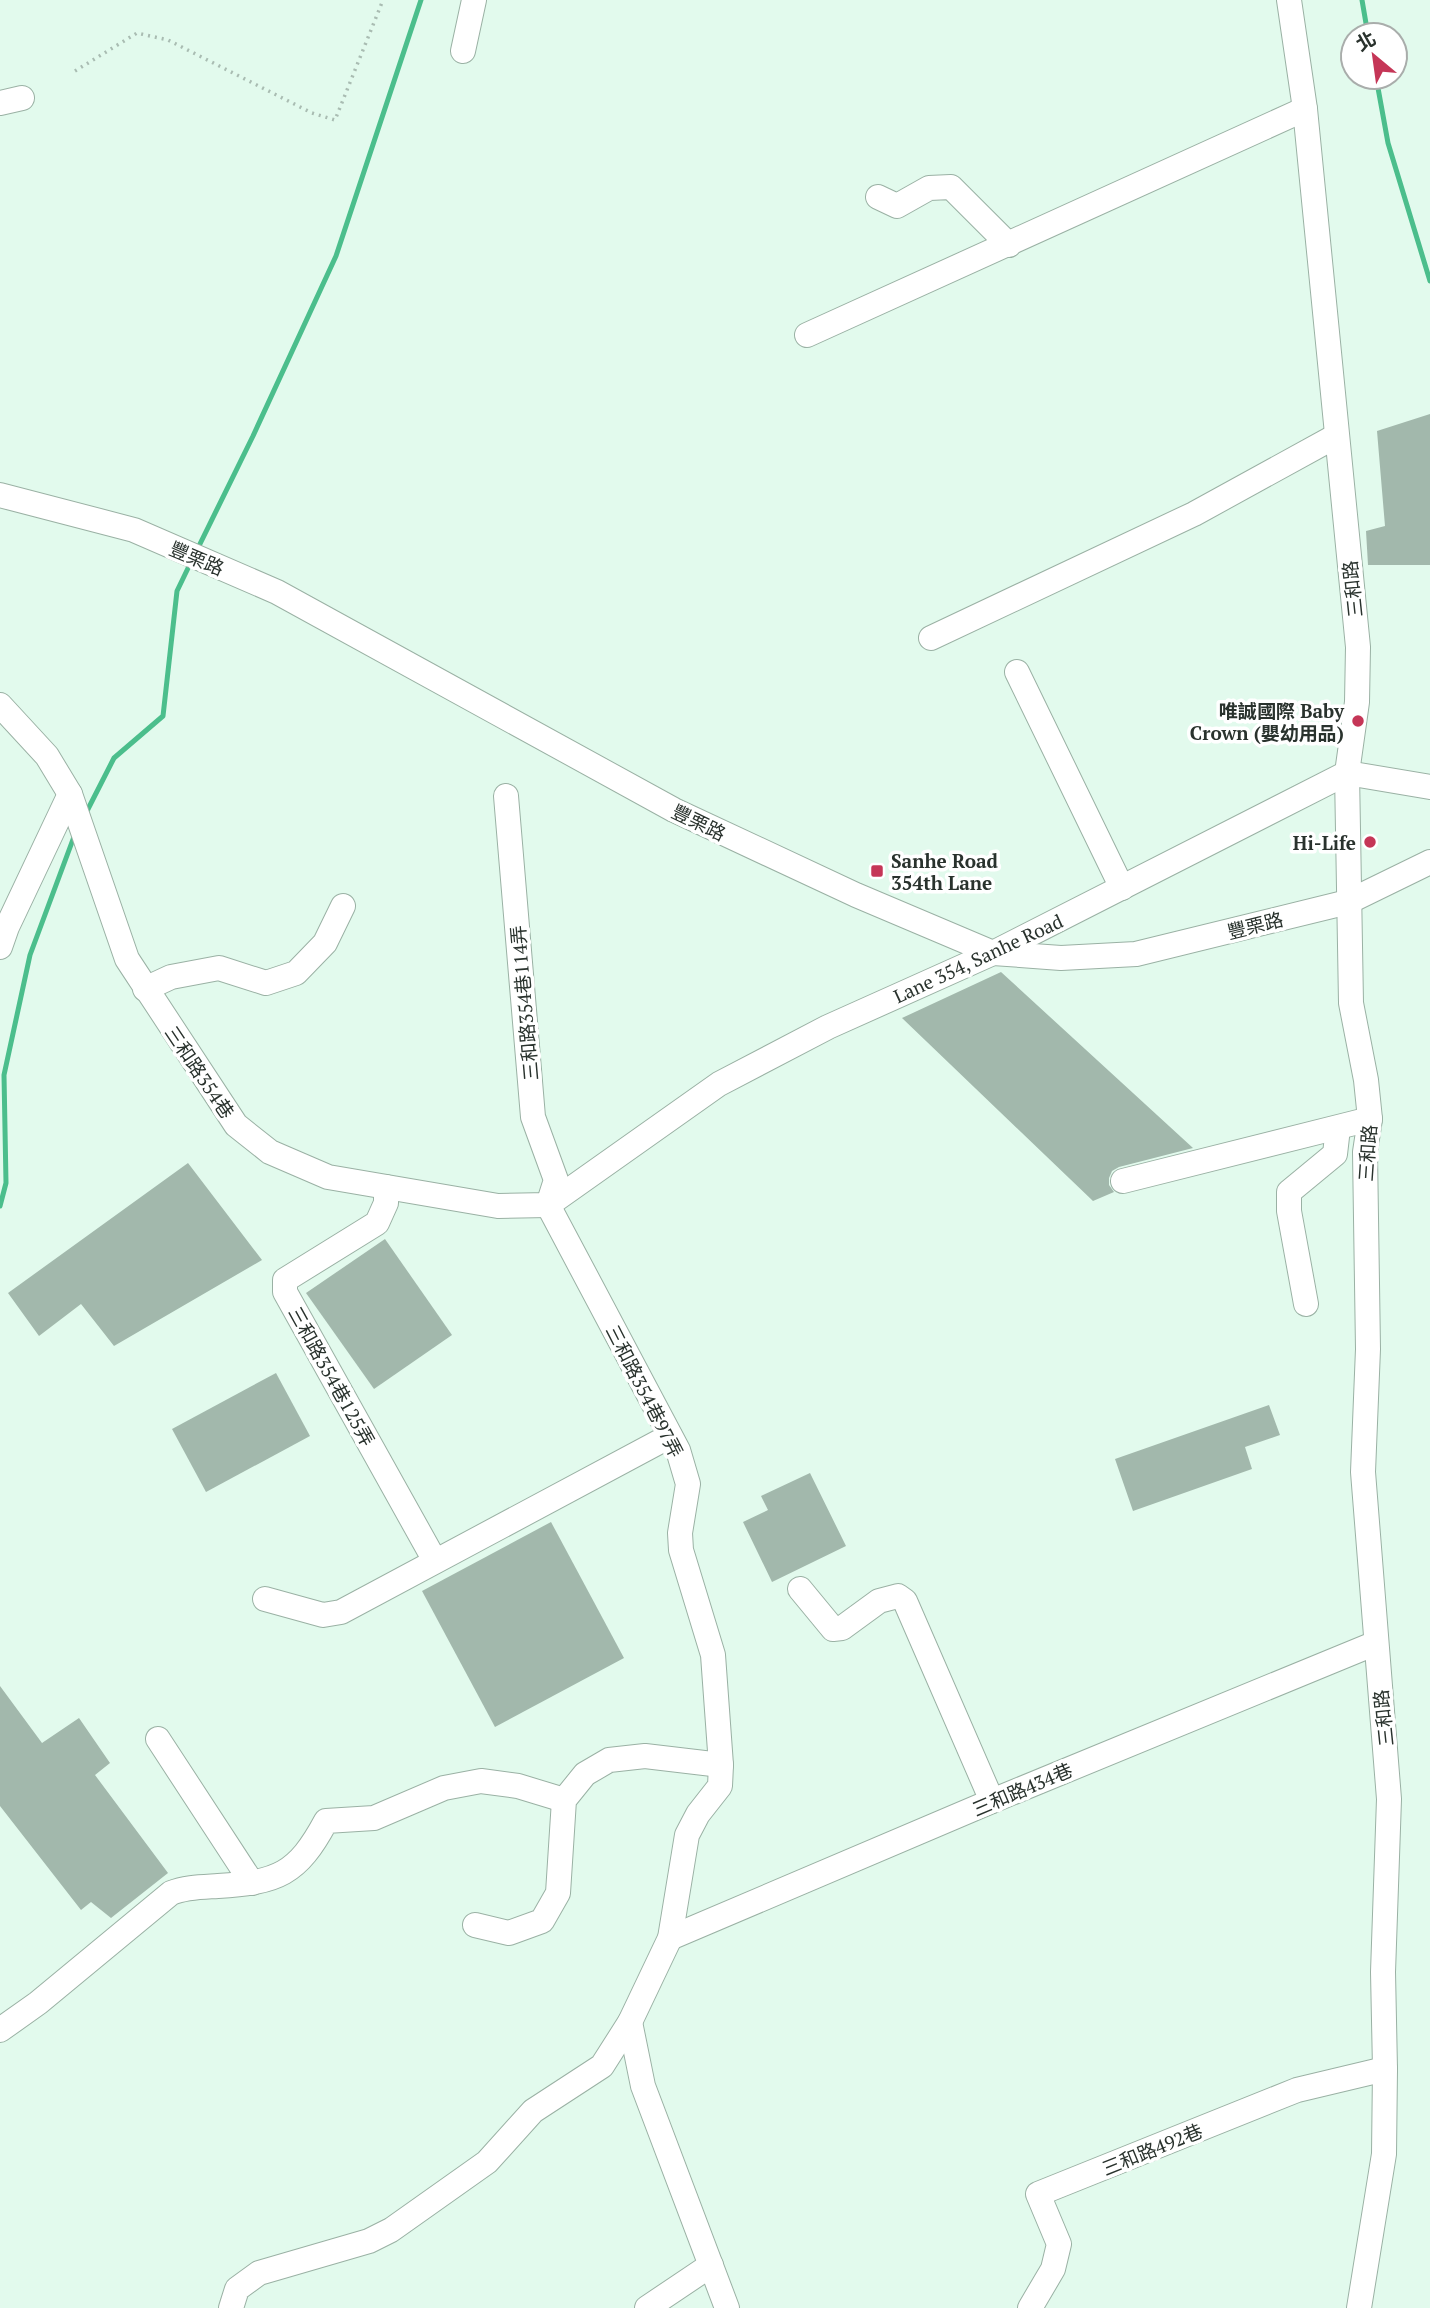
<svg xmlns="http://www.w3.org/2000/svg" width="1430" height="2308" font-family="'PT Serif','Noto Sans TC',serif">
	<rect width="100%" height="100%" fill="#e2faed"/>
	<g fill="none" stroke-linecap="round" stroke-linejoin="round">
		<!-- stream -->
		<g stroke="#4bbe8c" stroke-width="5">
			<polyline points="1362,0 1368,35"/>
			<polyline points="1376,77 1388,143 1430,281"/>
			<polyline points="197,550 253,436 336,256 421,0"/>
			<polyline points="86,813 114,758 163,716 177,591 191,562"/>
			<polyline points="0,1206 6,1183 4,1075 30,955 75,834"/>
		</g>
	</g>
	<!-- building -->
	<g fill="#a2b8ac">
		<polygon points="1430,414 1430,565 1368,565 1366,531 1385,526 1377,431"/>
		<polygon points="1001,972 1193,1148 1119,1167 1112,1171 1109,1178 1109,1185 1114,1192 1093,1201 902,1018"/>
		<polygon points="188,1163 262,1260 114,1346 81,1304 39,1336 8,1293"/>
		<polygon points="385,1239 452,1335 374,1389 306,1293"/>
		<polygon points="276,1373 310,1436 206,1492 172,1429"/>
		<polygon points="1269,1405 1280,1435 1245,1447 1252,1469 1133,1511 1115,1459"/>
		<polygon points="810,1473 846,1546 772,1582 743,1522 768,1510 761,1496"/>
		<polygon points="551,1522 624,1658 495,1727 422,1591"/>
		<polygon points="0,1686 42,1743 79,1718 110,1763 95,1775 168,1873 111,1918 91,1902 81,1910 0,1806"/>
	</g>
	<g fill="none" stroke-linecap="round" stroke-linejoin="round">
		<!-- minor casing -->
		<g stroke="#9ab1a4" stroke-width="26">
			<g id="minor">
				<polyline points="1289,0 1305,109 1358,647 1357,702 1347,773 1351,1003 1366,1080 1370,1119 1365,1152 1368,1349 1363,1472 1389,1799 1383,1972 1385,2069 1384,2154 1359,2308"/>
				<polyline points="463,51 474,0"/>
				<polyline points="0,103 22,98"/>
				<polyline points="878,197 897,206 929,188 951,187 1009,245"/>
				<polyline points="807,335 1305,109"/>
				<polyline points="0,495 134,530 277,592 674,810 856,895 993,953 1061,958 1136,954 1348,902 1430,862"/>
				<polyline points="931,638 1194,514 1336,436"/>
				<polyline points="1017,672 1122,888"/>
				<polyline points="0,705 47,756 70,794 127,959 236,1125 270,1152 328,1177 498,1206 548,1205 719,1084 828,1027 993,953 1347,773 1430,787"/>
				<polyline points="506,796 533,1117 556,1180 548,1205"/>
				<polyline points="0,947 7,927 70,794"/>
				<polyline points="145,989 171,977 219,968 266,983 296,973 325,943 343,906"/>
				<polyline points="1123,1181 1370,1119"/>
				<polyline points="386,1187 386,1203 377,1223 285,1280 285,1292 435,1561"/>
				<polyline points="1306,1304 1289,1211 1289,1192 1335,1154 1338,1128"/>
				<polyline points="800,1589 833,1629 842,1628 879,1601 898,1596 905,1601 992,1801"/>
				<polyline points="265,1599 323,1615 341,1612 670,1436"/>
				<polyline points="158,1739 252,1883"/>
				<polyline points="475,1925 509,1933 542,1921 558,1893 564,1800 585,1774 609,1760 645,1756 721,1765"/>
				<polyline points="670,1938 992,1801 1376,1643"/>
				<polyline points="630,2022 643,2086 727,2308"/>
				<path d="M0,2030L38,2003L171,1893C186,1887 202,1887 218,1886C278,1882 297,1875 326,1821L374,1818L444,1788L481,1781L518,1786L564,1800"/>
				<polyline points="231,2308 237,2289 259,2273 369,2241 391,2230 487,2162 533,2111 602,2066 630,2022 670,1938 687,1835 698,1814 720,1786 721,1765 713,1655 681,1550 680,1533 688,1484 678,1450 548,1205"/>
				<polyline points="647,2308 711,2265"/>
				<polyline points="1030,2308 1053,2269 1059,2244 1038,2194 1297,2090 1385,2069"/>
			</g>
		</g>
		<!-- path -->
		<polyline stroke="#a9bcb2" stroke-width="3.5" stroke-dasharray="2 5" stroke-linecap="butt" points="75,71 137,33 168,40 312,113 335,120 383,0"/>
		<!-- minor -->
		<use href="#minor" stroke="#fff" stroke-width="24"/>
	</g>
	<!-- markers -->
	<g fill="#c53657" stroke="#fff" stroke-width="2.5">
		<circle cx="1358" cy="721" r="7"/>
		<circle cx="1370" cy="842" r="7"/>
		<rect x="870" y="864" width="14" height="14" rx="3.5"/>
	</g>
	<g text-anchor="middle" dominant-baseline="central" stroke-width="7" stroke-linejoin="round" paint-order="stroke">
		<!-- street labels -->
		<g font-size="19" fill="#29322d" stroke="#fff">
			<text transform="translate(197 558) rotate(23)">豐栗路</text>
			<text transform="translate(1352 589) rotate(-96)">三和路</text>
			<text transform="translate(699 822) rotate(26)">豐栗路</text>
			<text transform="translate(1255 925) rotate(-14)">豐栗路</text>
			<text transform="translate(978 958) rotate(-25)">Lane 354, Sanhe Road</text>
			<text transform="translate(524 1003) rotate(-95)">三和路354巷114弄</text>
			<text transform="translate(200 1072) rotate(56)">三和路354巷</text>
			<text transform="translate(1367 1153) rotate(-86)">三和路</text>
			<text transform="translate(332 1376) rotate(61)">三和路354巷125弄</text>
			<text transform="translate(645 1391) rotate(63)">三和路354巷97弄</text>
			<text transform="translate(1383 1718) rotate(-96)">三和路</text>
			<text transform="translate(1022 1789) rotate(-23)">三和路434巷</text>
			<text transform="translate(1152 2149) rotate(-22)">三和路492巷</text>
		</g>
		<!-- poi labels -->
		<g font-size="19" font-weight="bold" fill="#29322d" stroke="#fff" text-anchor="end">
			<text x="1344" y="710">唯誠國際 Baby<tspan x="1344" dy="22">Crown (嬰幼用品)</tspan></text>
			<text x="1356" y="842">Hi-Life</text>
			<text x="891" y="860" text-anchor="start">Sanhe Road<tspan x="891" dy="22">354th Lane</tspan></text>
		</g>
	</g>
	<!-- north arrow -->
	<g transform="translate(1374 56) rotate(331)"><circle r="33" fill="#ffffff" stroke="#a9adab" stroke-width="2"/>
	<path d="M0-5L12 26L0 18L-12 26Z" fill="#c53657"/>
	<text y="-10" font-size="19" font-weight="bold" text-anchor="middle" fill="#29322d">北</text>
	</g>
</svg>
